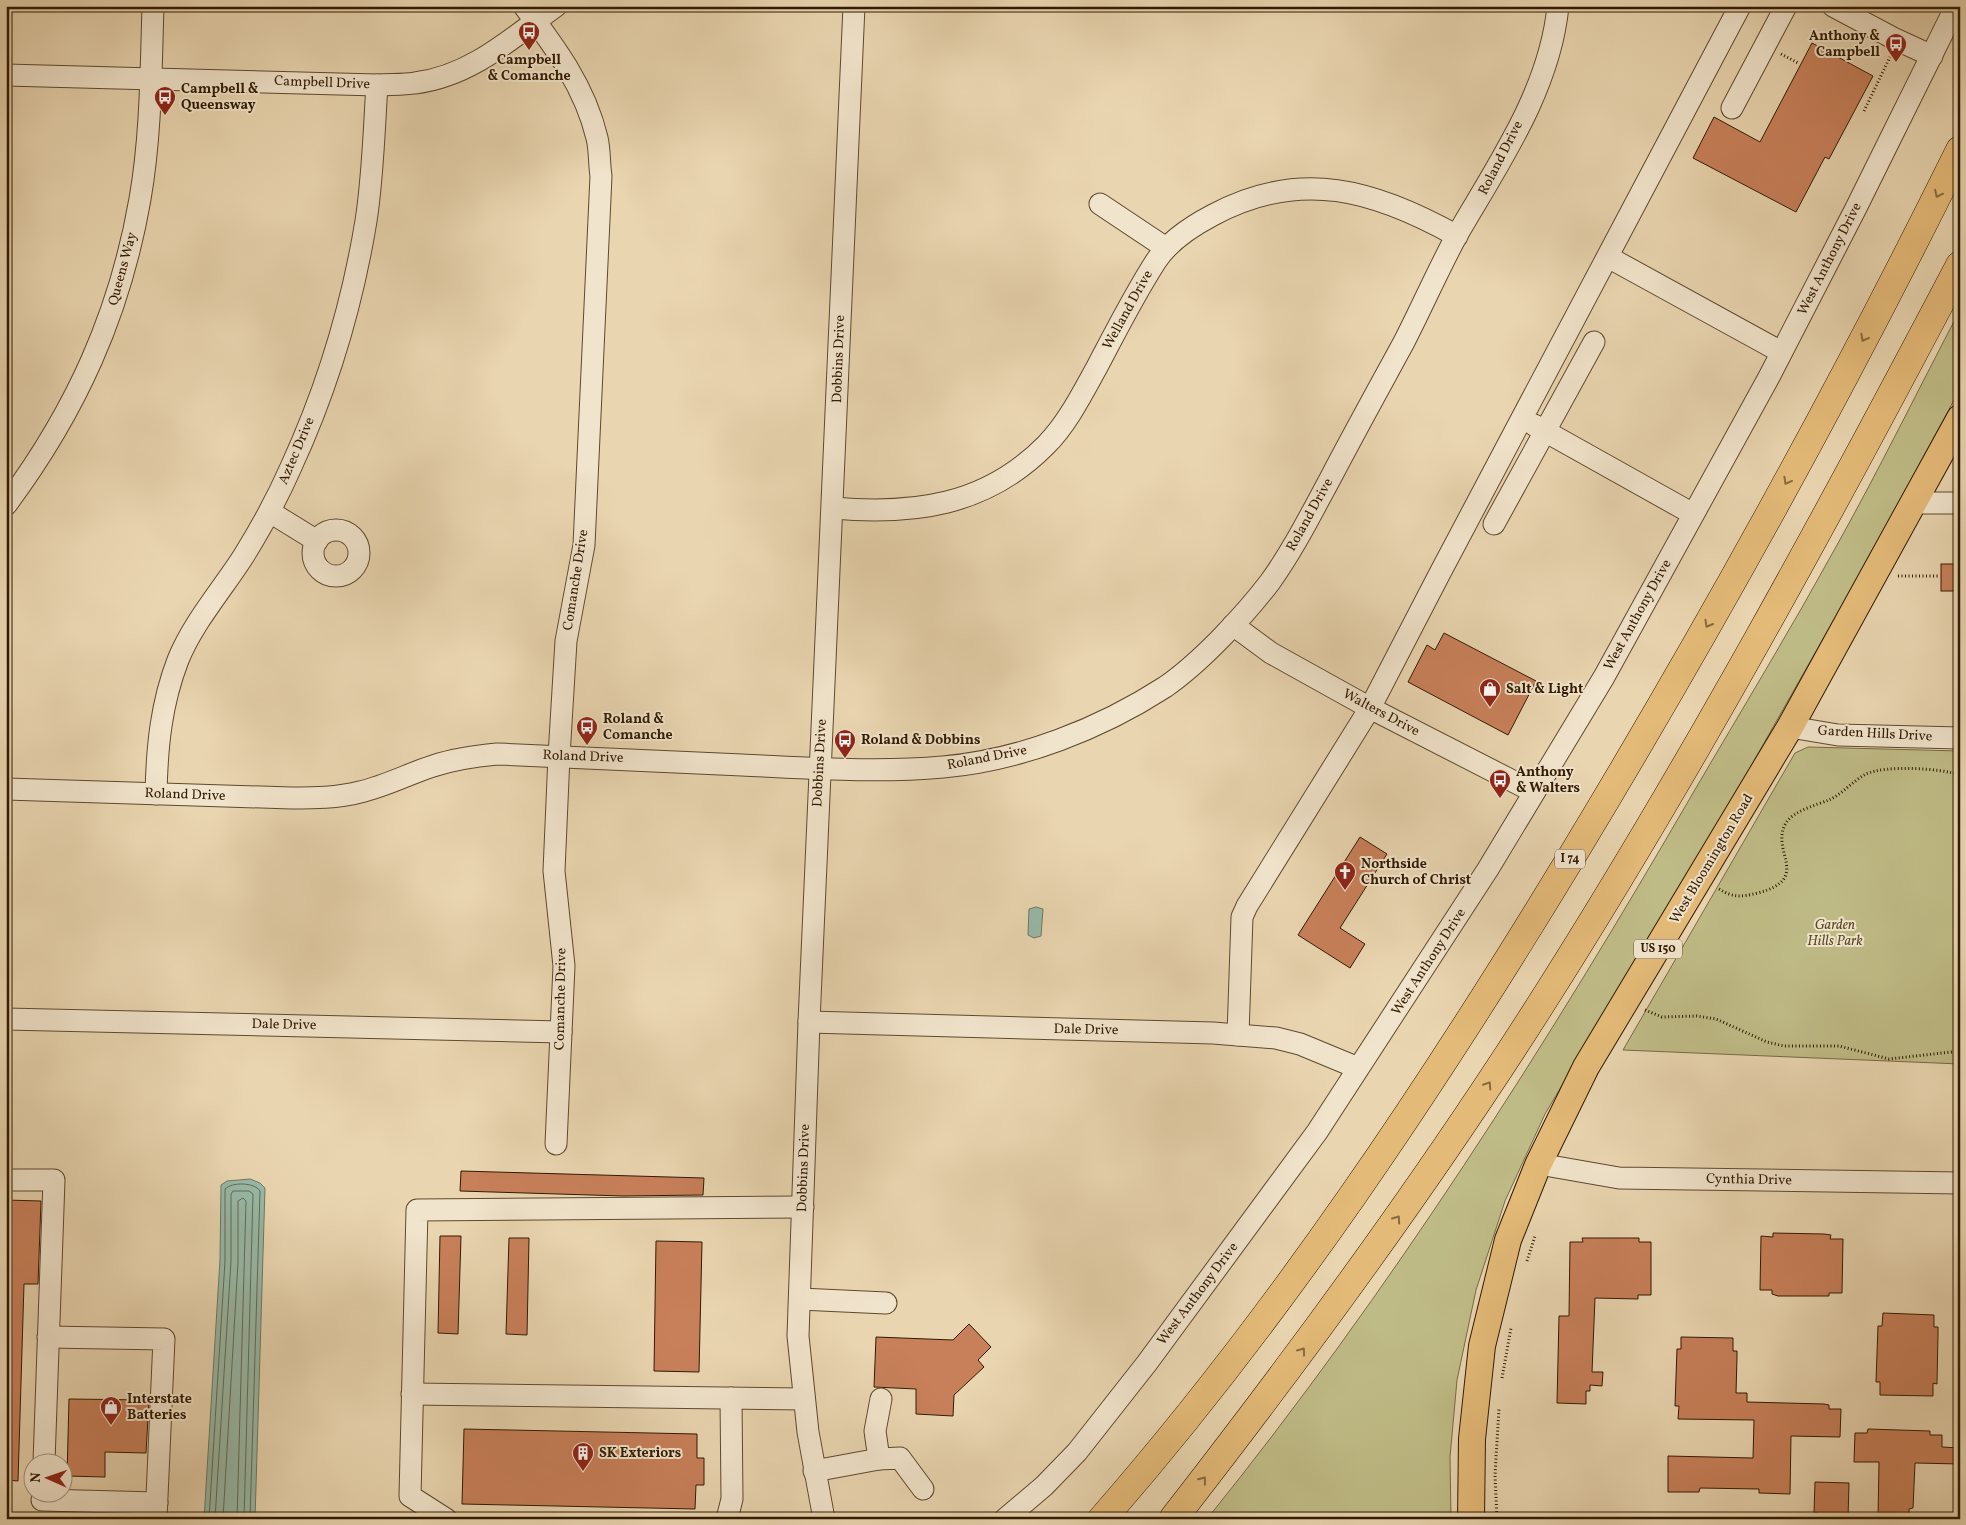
<svg xmlns="http://www.w3.org/2000/svg" width="1966" height="1525" font-family="Vollkorn,serif">
	<rect width="100%" height="100%" fill="#e9d5b0"/>
	<filter id="stains"><feTurbulence type="fractalNoise" baseFrequency=".004" numOctaves="4"/><feColorMatrix values="0 0 0 0 .2 0 0 0 0 .09 0 0 0 0 .02 0 0 0 .5 -.17"/></filter>
	<radialGradient id="worn" r=".72"><stop offset=".6" stop-color="#630" stop-opacity="0"/><stop offset="1" stop-color="#630" stop-opacity=".3"/></radialGradient>
	<!-- green -->
	<g fill="#bfbb86" stroke="#786a44">
		<path d="M1960,310V389L1870,556L1751,766L1545,1114L1505,1201L1476,1290L1457,1380L1450,1457L1451,1519H1207C1390,1292 1547,1045 1693,793C1741,711 1791,629 1837,545C1880,468 1919,388 1960,310Z"/>
		<polygon points="1808,747 1960,751 1960,1064 1623,1050 1795,753"/>
	</g>
	<!-- water -->
	<g fill="#98b9a7" stroke="#6e7965">
		<polygon points="1036,907 1043,909 1041,936 1034,938 1028,935 1029,909"/>
		<polygon points="250,1179 260,1183 265,1188 255,1519 204,1519 220,1260 221,1185 227,1181"/>
	</g>
	<g fill="none" stroke-linecap="round" stroke-linejoin="round">
		<!-- shore -->
		<g stroke="#646a54" stroke-width="1">
			<path d="M209,1519L225,1261V1189C232,1182 254,1182 260,1191L250,1519"/>
			<polyline points="215,1519 231,1261 231,1194 233,1191 249,1191 253,1194 244,1519"/>
			<polyline points="223,1519 238,1262 238,1201 243,1198 246,1201 237,1519"/>
		</g>
	</g>
	<!-- building -->
	<g fill="#c8805a" stroke="#301a01">
		<polygon points="1812,43 1873,76 1829,159 1825,157 1796,212 1693,158 1714,117 1760,142"/>
		<rect x="1941" y="564" width="19" height="27"/>
		<polygon points="1444,633 1536,681 1508,735 1408,682 1427,645 1435,650"/>
		<polygon points="1360,837 1387,854 1340,928 1365,944 1350,968 1298,935"/>
		<polygon points="461,1171 704,1178 703,1195 623,1196 460,1191"/>
		<polygon points="6,1200 41,1201 38,1284 24,1284 18,1481 6,1480"/>
		<polygon points="1773,1233 1824,1234 1831,1235 1830,1239 1843,1239 1842,1293 1829,1293 1829,1296 1778,1296 1772,1294 1772,1290 1760,1290 1761,1236 1773,1237"/>
		<polygon points="440,1236 461,1236 458,1334 438,1333"/>
		<polygon points="509,1238 529,1238 527,1335 506,1334"/>
		<polygon points="1582,1238 1639,1238 1639,1242 1651,1242 1651,1295 1638,1295 1638,1299 1595,1298 1592,1372 1603,1372 1602,1386 1590,1385 1590,1391 1586,1391 1586,1404 1557,1403 1559,1316 1569,1316 1570,1242 1583,1242"/>
		<polygon points="656,1241 702,1242 699,1372 654,1371"/>
		<polygon points="1883,1313 1934,1315 1934,1327 1938,1327 1938,1333 1937,1384 1933,1383 1933,1396 1880,1395 1880,1382 1876,1382 1878,1326 1882,1326"/>
		<polygon points="969,1324 991,1347 978,1360 984,1367 954,1395 953,1416 916,1414 916,1389 874,1387 876,1337 953,1340"/>
		<polygon points="1681,1337 1733,1338 1733,1351 1737,1351 1737,1357 1736,1393 1747,1393 1747,1402 1824,1404 1829,1405 1829,1409 1841,1409 1840,1437 1791,1436 1790,1494 1759,1493 1759,1489 1700,1488 1699,1492 1668,1492 1668,1456 1753,1458 1754,1420 1678,1419 1679,1406 1675,1406 1677,1349 1681,1349"/>
		<polygon points="69,1399 149,1400 146,1453 105,1452 105,1477 67,1476"/>
		<polygon points="464,1429 697,1434 697,1458 704,1458 704,1485 696,1485 695,1509 462,1504"/>
		<polygon points="1868,1429 1930,1431 1930,1435 1942,1435 1942,1447 1960,1448 1960,1464 1915,1463 1913,1508 1909,1509 1909,1519 1878,1519 1879,1462 1854,1462 1855,1433 1867,1433"/>
		<polygon points="1815,1482 1849,1483 1848,1519 1818,1519 1818,1513 1814,1513"/>
	</g>
	<g fill="none" stroke-linecap="round" stroke-linejoin="round">
		<!-- minor casing -->
		<g stroke="#5e492d" stroke-width="23">
			<g id="minor">
				<path d="M524,6C555,47 585,87 597,138C600,150 599,164 601,176L584,545L566,641L559,756L554,871L564,966L556,1144"/>
				<polyline points="1833,6 1893,38 1932,56"/>
				<path d="M6,75L377,85C389,84 403,85 415,83C471,76 512,38 556,6"/>
				<polyline points="1732,108 1786,6"/>
				<polyline points="1100,204 1166,248"/>
				<polyline points="1608,257 1781,352"/>
				<polyline points="1534,425 1693,514"/>
				<polyline points="1914,503 1960,503"/>
				<path d="M6,505C76,411 120,314 140,199C151,136 151,70 153,6"/>
				<path d="M833,508C913,515 986,506 1046,445C1067,424 1082,394 1097,367C1116,331 1134,295 1156,261C1169,241 1192,226 1213,215C1300,168 1375,190 1457,236"/>
				<polyline points="270,512 317,541"/>
				<polyline points="1494,524 1594,342"/>
				<circle cx="336" cy="553" r="23"/>
				<polyline points="1233,625 1271,653 1370,708 1534,792"/>
				<polyline points="1790,727 1838,735 1960,738"/>
				<path d="M6,789L291,798C314,798 337,798 360,792C386,786 408,774 433,766C454,759 475,756 497,754C579,757 661,761 742,765C809,768 876,773 943,767C1021,760 1100,729 1165,687C1200,663 1244,616 1270,582C1293,550 1311,514 1330,479C1354,433 1379,388 1404,342C1422,307 1438,270 1457,235C1498,164 1550,90 1558,6"/>
				<path d="M156,794C157,747 161,704 178,660C193,623 221,591 243,557C261,528 277,499 291,467C327,389 352,306 366,221C373,176 374,130 377,85"/>
				<polyline points="6,1019 561,1032"/>
				<polyline points="809,1022 1213,1033 1276,1038 1300,1044 1358,1068"/>
				<polyline points="1238,1035 1242,917 1247,906 1370,708 1440,573 1740,6"/>
				<polyline points="1539,1164 1619,1178 1960,1183"/>
				<polyline points="6,1180 54,1180 44,1462"/>
				<polyline points="800,1299 886,1303"/>
				<polyline points="48,1337 164,1339 156,1519"/>
				<polyline points="412,1394 804,1399"/>
				<polyline points="879,1459 900,1458 923,1489"/>
				<polyline points="814,1471 879,1459 875,1431 881,1399"/>
				<polyline points="42,1500 157,1503"/>
				<polyline points="446,1519 410,1496 417,1210 803,1207"/>
				<polyline points="727,1519 732,1499 731,1398"/>
				<polyline points="824,1519 808,1432 798,1336 809,1022 854,6"/>
				<polyline points="1005,1519 1044,1486 1077,1452 1147,1363 1317,1132 1488,869 1604,677 1769,377 1856,208 1956,6"/>
			</g>
		</g>
		<!-- major casing -->
		<g stroke="#301a01" stroke-width="28">
			<polyline id="major" points="1471,1519 1472,1439 1482,1346 1508,1240 1538,1165 1586,1067 1790,727 1960,418"/>
		</g>
		<!-- highway casing -->
		<g stroke="#301a01" stroke-width="29">
			<g id="highway">
				<path d="M1102,1519C1280,1315 1432,1087 1572,856C1711,626 1841,391 1960,150"/>
				<path d="M1173,1519C1303,1352 1428,1182 1541,1004C1693,765 1828,516 1960,265"/>
			</g>
		</g>
		<!-- path -->
		<g stroke="#301a01" stroke-width="3" stroke-dasharray="1 2.5" stroke-linecap="butt">
			<polyline points="1781,54 1798,63"/>
			<polyline points="1864,111 1890,57"/>
			<polyline points="1898,576 1939,576"/>
			<path d="M1719,889C1734,898 1741,897 1758,893C1813,878 1769,851 1786,823C1793,811 1816,805 1829,800C1842,794 1853,781 1866,774C1885,765 1940,768 1960,775"/>
			<polyline points="1645,1010 1662,1017 1697,1016 1716,1019 1767,1042 1784,1046 1839,1046 1889,1059 1960,1051"/>
			<polyline points="1527,1261 1535,1236"/>
			<polyline points="1502,1378 1511,1328"/>
			<polyline points="1497,1519 1495,1475 1499,1409"/>
		</g>
		<!-- minor -->
		<use href="#minor" stroke="#f1e4cc" stroke-width="21"/>
		<!-- major -->
		<use href="#major" stroke="#e4ba78" stroke-width="26"/>
		<!-- highway -->
		<use href="#highway" stroke="#e4ba78" stroke-width="28"/>
	</g>
	<!-- one-way arrows -->
	<defs><path id="oneway-chevron" d="M-2-3.5L2.5 0L-2 3.5" fill="none" stroke-width="1.6" stroke-linecap="round" stroke-linejoin="round" transform="scale(1.25)"/></defs>
	<g stroke="#8a6a3c">
		<use href="#oneway-chevron" transform="translate(1938 194) rotate(116)"/>
		<use href="#oneway-chevron" transform="translate(1864 338) rotate(118)"/>
		<use href="#oneway-chevron" transform="translate(1787 481) rotate(119)"/>
		<use href="#oneway-chevron" transform="translate(1708 624) rotate(120)"/>
		<use href="#oneway-chevron" transform="translate(1488 1085) rotate(-57)"/>
		<use href="#oneway-chevron" transform="translate(1397 1219) rotate(-55)"/>
		<use href="#oneway-chevron" transform="translate(1302 1351) rotate(-54)"/>
		<use href="#oneway-chevron" transform="translate(1203 1480) rotate(-52)"/>
	</g>
	<!-- icons -->
	<defs>
		<g id="bus-pin" transform="scale(1.125)"><path d="M0 17L-7.5 6A9.5 9.5 0 1 1 7.5 6Z" fill="#8f2418" stroke="#f1e4cc"/><path d="M-5-6H5V4H4V6H2V4H-2V6H-4V4H-5ZM-3.5-4V0h7V-4ZM-3.5 1.2v1.5H-2V1.2ZM2 1.2v1.5H3.5V1.2Z" fill="#fff"/></g>
		<g id="shop-pin" transform="scale(1.125)"><path d="M0 17L-7.5 6A9.5 9.5 0 1 1 7.5 6Z" fill="#8f2418" stroke="#f1e4cc"/><path d="M-5-2.5h2.3a2.7 3.5 0 0 1 5.4 0H5L5.5 6h-11ZM-1.5-2.5h3a1.5 2.3 0 0 0-3 0Z" fill="#fff"/></g>
		<g id="church-pin" transform="scale(1.125)"><path d="M0 17L-7.5 6A9.5 9.5 0 1 1 7.5 6Z" fill="#8f2418" stroke="#f1e4cc"/><path d="M-1.2-6h2.4v3.5h3.3v2.4h-3.3V6h-2.4V-.1h-3.3v-2.4h3.3Z" fill="#fff"/></g>
		<g id="building-pin" transform="scale(1.125)"><path d="M0 17L-7.5 6A9.5 9.5 0 1 1 7.5 6Z" fill="#8f2418" stroke="#f1e4cc"/><path d="M-4-6H4V6H1V3H-1V6H-4ZM-2.5-4.3h1.7v1.8h-1.7ZM.8-4.3h1.7v1.8H.8ZM-2.5-1h1.7V.8h-1.7ZM.8-1h1.7V.8H.8Z" fill="#fff"/></g>
	</defs>
	<g fill-rule="evenodd">
		<use href="#bus-pin" x="529" y="32"/>
		<use href="#bus-pin" x="1896" y="44"/>
		<use href="#bus-pin" x="165" y="97"/>
		<use href="#shop-pin" x="1490" y="689"/>
		<use href="#bus-pin" x="587" y="727"/>
		<use href="#bus-pin" x="845" y="740"/>
		<use href="#bus-pin" x="1500" y="780"/>
		<use href="#church-pin" x="1345" y="872"/>
		<use href="#shop-pin" x="111" y="1407"/>
		<use href="#building-pin" x="583" y="1453"/>
	</g>
	<g text-anchor="middle" dominant-baseline="central" stroke-width="4" stroke-linejoin="round" paint-order="stroke">
		<!-- shield labels -->
		<g fill="#f1e4cc" stroke="#6a573e" stroke-width="1">
			<rect x="1555" y="849.5" width="30" height="19" rx="4"/>
			<rect x="1634" y="939.5" width="48" height="19" rx="4"/>
		</g>
		<g font-size="12" font-weight="bold" fill="#301a01">
			<text x="1570" y="859">I 74</text>
			<text x="1658" y="949">US 150</text>
		</g>
		<!-- poi labels -->
		<g font-size="14" font-weight="bold" fill="#301a01" stroke="#f1e4cc" text-anchor="start">
			<text x="1880" y="36" text-anchor="end">Anthony &amp;<tspan x="1880" dy="16">Campbell</tspan></text>
			<text x="529" y="60" text-anchor="middle">Campbell<tspan x="529" dy="16">&amp; Comanche</tspan></text>
			<text x="181" y="89">Campbell &amp;<tspan x="181" dy="16">Queensway</tspan></text>
			<text x="1506" y="689">Salt &amp; Light</text>
			<text x="603" y="719">Roland &amp;<tspan x="603" dy="16">Comanche</tspan></text>
			<text x="861" y="740">Roland &amp; Dobbins</text>
			<text x="1516" y="772">Anthony<tspan x="1516" dy="16">&amp; Walters</tspan></text>
			<text x="1361" y="864">Northside<tspan x="1361" dy="16">Church of Christ</tspan></text>
			<text x="127" y="1399">Interstate<tspan x="127" dy="16">Batteries</tspan></text>
			<text x="599" y="1453">SK Exteriors</text>
		</g>
		<!-- street labels -->
		<g font-size="14" fill="#301a01" stroke="#f1e4cc">
			<text transform="translate(322 83) rotate(2)">Campbell Drive</text>
			<text transform="translate(1501 158) rotate(-63)">Roland Drive</text>
			<text transform="translate(1830 259) rotate(-63)">West Anthony Drive</text>
			<text transform="translate(123 269) rotate(-75)">Queens Way</text>
			<text transform="translate(1128 310) rotate(-61)">Welland Drive</text>
			<text transform="translate(839 359) rotate(-88)">Dobbins Drive</text>
			<text transform="translate(297 451) rotate(-67)">Aztec Drive</text>
			<text transform="translate(1310 515) rotate(-61)">Roland Drive</text>
			<text transform="translate(576 580) rotate(-81)">Comanche Drive</text>
			<text transform="translate(1638 615) rotate(-61)">West Anthony Drive</text>
			<text transform="translate(1381 713) rotate(28)">Walters Drive</text>
			<text transform="translate(1875 734) rotate(3)">Garden Hills Drive</text>
			<text transform="translate(583 757) rotate(2)">Roland Drive</text>
			<text transform="translate(987 758) rotate(-11)">Roland Drive</text>
			<text transform="translate(820 763) rotate(-87)">Dobbins Drive</text>
			<text transform="translate(185 795) rotate(2)">Roland Drive</text>
			<text transform="translate(1712 859) rotate(-59)">West Bloomington Road</text>
			<text transform="translate(1429 962) rotate(-57)">West Anthony Drive</text>
			<text transform="translate(561 999) rotate(-89)">Comanche Drive</text>
			<text transform="translate(284 1025) rotate(1)">Dale Drive</text>
			<text transform="translate(1086 1030) rotate(1)">Dale Drive</text>
			<text transform="translate(804 1168) rotate(-88)">Dobbins Drive</text>
			<text transform="translate(1749 1180) rotate(1)">Cynthia Drive</text>
			<text transform="translate(1198 1294) rotate(-53)">West Anthony Drive</text>
		</g>
		<!-- park labels -->
		<g font-size="14" font-style="italic" fill="#5b4a29" stroke="#f1e4cc">
			<text x="1835" y="925">Garden<tspan x="1835" dy="16">Hills Park</tspan></text>
		</g>
	</g>
	<!-- margin -->
	<rect width="1966" height="1525" fill="none" stroke="#e9d5b0" stroke-width="25"/>
	<rect x="8" y="8" width="1951" height="1510" fill="none" stroke="#301a01" stroke-width="2.5"/>
	<rect x="12" y="12" width="1941" height="1500" fill="none" stroke="#301a01"/>
	<!-- north arrow -->
	<g transform="translate(48 1478) rotate(272)"><circle r="24" fill="#f1e4cc" stroke="#a4937b"/>
	<path d="M0-4L9 19L0 12L-9 19Z" fill="#8f2418"/>
	<text y="-8" font-size="14" font-weight="bold" text-anchor="middle" fill="#301a01">N</text>
	</g>
	<rect width="100%" height="100%" filter="url(#stains)"/>
	<rect width="100%" height="100%" fill="url(#worn)"/>
</svg>
